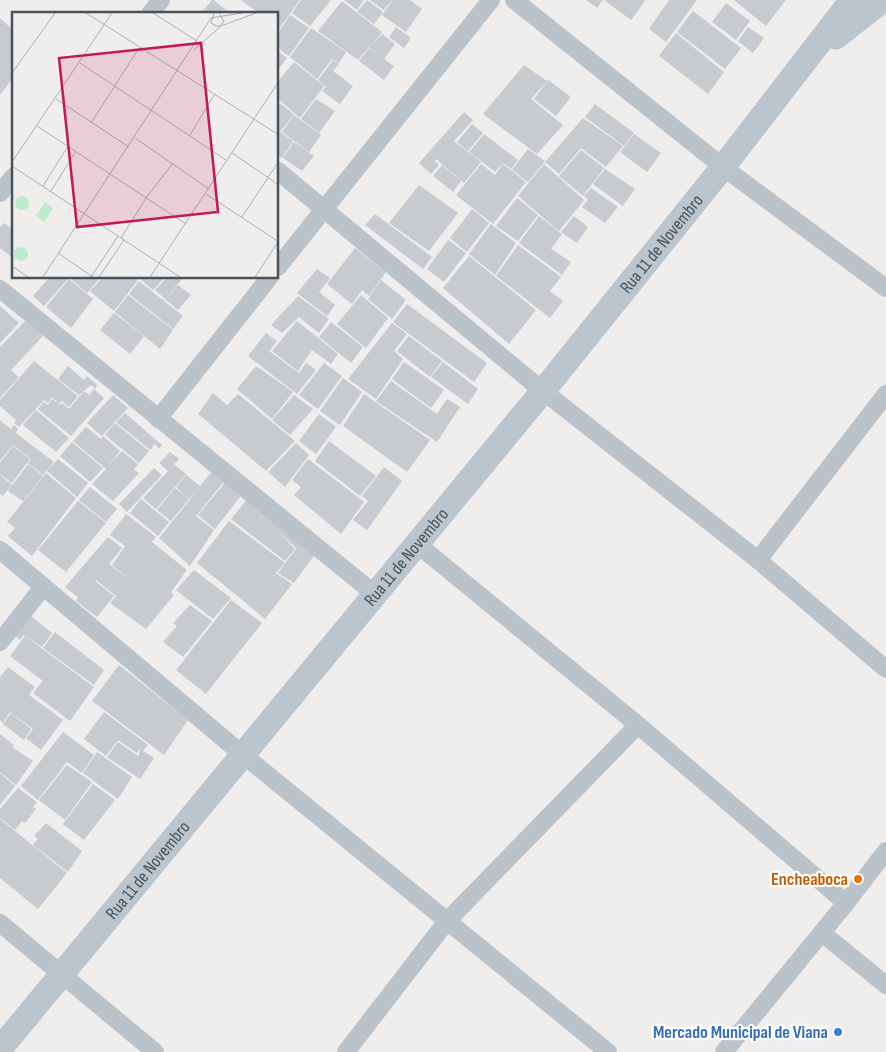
<svg xmlns="http://www.w3.org/2000/svg" width="886" height="1052" font-family="'Sofia Sans Condensed',sans-serif">
	<rect width="100%" height="100%" fill="#f0eded"/>
	<!-- building -->
	<g fill="#c7cbd0">
		<polygon points="212,0 214,0 231,14 200,14"/>
		<polygon points="241,0 300,0 278,30 278,14 260,14"/>
		<polygon points="301,0 331,0 310,26 292,13"/>
		<polygon points="344,0 364,0 357,10"/>
		<polygon points="367,0 383,12 374,24 357,12"/>
		<polygon points="370,0 392,0 384,10"/>
		<polygon points="393,0 410,0 422,9 406,32 382,15"/>
		<polygon points="586,0 603,0 597,8"/>
		<polygon points="604,0 644,0 645,1 631,20"/>
		<polygon points="669,0 697,0 666,42 649,29"/>
		<polygon points="734,0 786,0 766,26"/>
		<polygon points="342,1 382,32 372,45 382,34 395,44 384,59 394,66 384,80 359,61 369,48 381,57 369,47 358,60 318,31"/>
		<polygon points="726,3 750,21 736,40 712,22"/>
		<polygon points="693,11 741,48 725,69 677,32"/>
		<polygon points="290,15 309,28 289,56 278,48 278,33"/>
		<polygon points="0,18 14,31 14,77 0,95"/>
		<polygon points="396,27 411,38 404,48 389,37"/>
		<polygon points="748,27 764,38 753,53 738,41"/>
		<polygon points="311,28 346,52 339,63 332,59 317,79 290,57"/>
		<polygon points="676,33 724,72 708,94 659,56"/>
		<polygon points="278,51 287,58 278,70"/>
		<polygon points="333,60 339,64 333,71 353,86 340,104 322,91 326,87 318,80"/>
		<polygon points="294,62 324,86 300,118 278,99 278,81"/>
		<polygon points="524,65 547,81 531,99 563,125 537,154 483,114"/>
		<polygon points="548,80 571,97 556,116 534,99"/>
		<polygon points="316,99 335,111 319,133 301,119"/>
		<polygon points="278,102 294,114 280,132 293,141 282,158 278,155"/>
		<polygon points="595,104 634,133 624,146 585,117"/>
		<polygon points="464,112 473,120 454,141 481,162 464,183 436,159 435,161 439,165 431,174 419,163"/>
		<polygon points="294,115 321,135 309,152 282,132"/>
		<polygon points="583,118 623,146 606,167 581,148 559,174 545,162"/>
		<polygon points="472,124 483,133 468,151 457,142"/>
		<polygon points="484,134 518,160 511,169 503,163 495,172 469,152"/>
		<polygon points="634,134 661,153 647,172 620,152"/>
		<polygon points="294,142 314,156 302,171 283,158"/>
		<polygon points="528,149 545,161 528,182 512,170"/>
		<polygon points="581,150 604,168 583,196 559,176"/>
		<polygon points="481,164 495,175 503,164 526,182 493,224 456,195"/>
		<polygon points="544,164 584,200 559,231 518,196"/>
		<polygon points="442,165 461,181 453,192 433,176"/>
		<polygon points="605,169 635,189 623,206 593,184"/>
		<polygon points="419,185 458,213 429,251 389,223"/>
		<polygon points="591,188 618,207 605,223 582,207 588,200 584,196"/>
		<polygon points="517,198 538,215 518,241 496,226"/>
		<polygon points="472,209 489,223 467,252 450,238"/>
		<polygon points="375,214 432,257 423,269 365,225"/>
		<polygon points="539,216 562,234 551,249 571,262 562,275 519,243"/>
		<polygon points="574,216 588,227 577,243 561,232"/>
		<polygon points="4,223 14,231 14,259 0,248 0,227"/>
		<polygon points="491,224 516,243 495,275 469,254"/>
		<polygon points="448,240 466,253 444,282 427,269"/>
		<polygon points="518,245 561,277 550,291 563,301 550,318 496,276"/>
		<polygon points="355,248 386,272 369,296 362,290 352,304 327,284"/>
		<polygon points="469,256 536,310 509,344 443,288"/>
		<polygon points="317,269 330,278 319,292 335,305 327,316 297,293"/>
		<polygon points="46,278 69,278 44,306 33,296 48,279"/>
		<polygon points="70,278 100,278 87,293"/>
		<polygon points="102,278 135,278 138,280 114,311 90,291"/>
		<polygon points="139,278 164,278 153,290"/>
		<polygon points="166,278 183,278 165,299 155,290"/>
		<polygon points="69,279 93,299 71,328 46,307"/>
		<polygon points="381,280 406,300 392,319 368,299"/>
		<polygon points="139,281 183,316 173,329 129,294"/>
		<polygon points="178,285 191,295 178,310 165,299"/>
		<polygon points="128,295 173,330 160,349 115,312"/>
		<polygon points="361,295 388,318 366,348 337,324"/>
		<polygon points="298,296 329,319 319,333 299,317 282,333 271,325"/>
		<polygon points="407,304 487,363 474,382 393,322"/>
		<polygon points="0,306 19,323 0,343"/>
		<polygon points="114,313 144,336 130,354 100,330"/>
		<polygon points="26,320 43,336 11,370 19,377 0,398 0,347"/>
		<polygon points="297,321 338,354 331,364 312,350 298,371 272,351"/>
		<polygon points="331,322 363,347 351,363 319,337"/>
		<polygon points="392,323 407,334 394,351 403,359 376,399 348,379"/>
		<polygon points="266,333 277,341 269,351 299,373 306,363 316,370 297,394 248,356"/>
		<polygon points="409,336 442,361 430,377 397,351"/>
		<polygon points="34,361 78,396 69,407 62,401 59,404 52,397 48,403 44,400 19,427 14,423 16,420 0,406 0,400"/>
		<polygon points="404,362 444,390 431,408 392,379"/>
		<polygon points="443,362 478,389 468,404 431,377"/>
		<polygon points="324,363 342,376 318,409 299,395"/>
		<polygon points="68,366 84,380 87,376 97,385 95,389 91,385 79,395 58,379"/>
		<polygon points="256,366 293,392 272,419 237,389"/>
		<polygon points="343,378 362,392 340,425 320,411"/>
		<polygon points="391,381 437,414 447,399 460,407 437,442 376,401"/>
		<polygon points="94,389 104,398 71,436 38,409 44,402 48,405 52,399 60,405 62,403 69,409 84,391 89,395"/>
		<polygon points="213,393 227,405 238,394 295,441 266,471 198,414"/>
		<polygon points="364,394 430,440 407,472 343,426"/>
		<polygon points="113,395 128,408 102,436 87,423"/>
		<polygon points="294,395 313,409 290,435 272,420"/>
		<polygon points="36,410 69,438 56,452 23,425"/>
		<polygon points="125,413 162,445 159,449 155,444 150,450 116,422"/>
		<polygon points="319,414 336,427 316,454 299,441"/>
		<polygon points="0,420 11,429 14,425 18,429 16,433 54,462 43,475 28,463 31,459 13,445 0,461"/>
		<polygon points="115,423 149,451 139,463 105,435"/>
		<polygon points="86,427 101,439 103,436 120,451 108,466 122,451 138,464 134,470 139,473 113,501 92,484 106,469 73,441"/>
		<polygon points="329,441 376,476 360,496 315,461"/>
		<polygon points="72,442 103,468 90,482 60,456"/>
		<polygon points="296,443 309,455 285,487 268,472"/>
		<polygon points="13,446 30,459 12,483 0,474 0,463"/>
		<polygon points="170,452 179,459 174,464 186,474 156,509 143,498 168,471 159,463"/>
		<polygon points="58,459 88,483 77,497 47,471"/>
		<polygon points="308,459 364,502 341,534 294,495 301,487 292,480"/>
		<polygon points="28,464 43,476 23,501 8,491"/>
		<polygon points="384,467 402,481 367,530 353,520 368,501 362,496"/>
		<polygon points="154,468 162,475 127,512 119,504"/>
		<polygon points="213,470 226,479 196,516 214,530 190,566 159,538 196,492 189,499 176,487 186,475 200,486"/>
		<polygon points="46,473 76,498 32,556 8,536 15,528 7,522"/>
		<polygon points="0,475 12,485 3,496 0,494"/>
		<polygon points="227,480 243,493 215,529 198,515"/>
		<polygon points="90,487 117,509 106,522 79,500"/>
		<polygon points="175,488 189,499 171,521 157,510"/>
		<polygon points="248,498 265,511 259,519 265,512 317,552 294,583 278,573 298,546 296,548 278,532 295,549 285,561 231,519"/>
		<polygon points="141,499 169,522 158,536 130,513"/>
		<polygon points="78,501 106,523 66,572 38,550"/>
		<polygon points="126,514 156,537 152,542 187,570 171,592 174,595 146,629 110,603 116,596 96,580 105,569 95,581 114,596 97,617 76,601 78,597 65,587 108,537 122,548 109,564 129,579 112,565 125,546 110,535"/>
		<polygon points="229,521 285,563 276,573 292,584 265,619 197,563"/>
		<polygon points="194,570 231,598 213,619 176,590"/>
		<polygon points="231,600 262,623 206,694 176,670"/>
		<polygon points="190,605 212,621 183,657 163,642 177,626 173,623"/>
		<polygon points="31,616 52,633 42,647 24,635 20,640 15,636"/>
		<polygon points="55,632 104,670 94,685 43,648"/>
		<polygon points="25,636 94,687 70,721 33,693 43,681 10,656"/>
		<polygon points="119,665 188,720 164,755 92,701"/>
		<polygon points="8,667 35,687 29,695 63,720 41,750 26,738 33,729 10,712 3,723 0,720 0,677"/>
		<polygon points="104,712 148,745 143,751 154,758 140,779 107,757 118,742 138,756 141,748 137,753 118,740 106,756 84,739"/>
		<polygon points="11,713 31,729 24,740 3,724"/>
		<polygon points="63,732 94,755 82,773 67,762 38,800 21,786"/>
		<polygon points="0,734 14,745 12,747 33,761 16,785 0,772"/>
		<polygon points="97,752 132,777 118,799 83,773"/>
		<polygon points="67,765 92,782 65,820 39,800"/>
		<polygon points="0,773 15,786 0,805"/>
		<polygon points="93,784 115,800 84,840 63,824"/>
		<polygon points="18,788 37,802 33,807 36,809 25,823 22,821 15,830 0,818 0,809"/>
		<polygon points="0,819 67,873 38,909 0,878"/>
		<polygon points="46,823 82,851 68,872 33,845 38,839 34,836"/>
	</g>
	<g fill="none" stroke-linecap="round" stroke-linejoin="round">
		<!-- minor -->
		<g stroke="#b9c3c9" stroke-width="18">
			<polyline points="514,0 723,167 886,288"/>
			<polyline points="150,14 161,0"/>
			<polyline points="278,171 543,391 758,560 886,669"/>
			<polyline points="0,193 14,176"/>
			<polyline points="278,267 491,0"/>
			<polyline points="0,289 376,595"/>
			<polyline points="158,419 269,278"/>
			<polyline points="417,544 638,725 846,903"/>
			<polyline points="0,550 242,754 608,1052"/>
			<polyline points="758,560 886,394"/>
			<polyline points="0,642 43,587"/>
			<polyline points="0,923 155,1052"/>
			<polyline points="822,933 886,985"/>
			<polyline points="346,1052 447,921 638,725"/>
			<polyline points="724,1052 846,903 886,851"/>
		</g>
		<!-- secondary -->
		<g stroke="#bac5ce" stroke-width="25">
			<polyline points="836,37 883,0"/>
			<path id="s1" d="M0,1049L543,391L723,167L852,0"/>
		</g>
	</g>
	<!-- markers -->
	<circle fill="#e8710a" stroke="#fff" stroke-width="2" cx="858" cy="879" r="5"/>
	<circle fill="#3f7fe0" stroke="#fff" stroke-width="2" cx="838" cy="1032" r="5"/>
	<g text-anchor="middle" dominant-baseline="central" stroke-width="4.5" stroke-linejoin="round" paint-order="stroke">
		<!-- street labels -->
		<g font-size="18" fill="#475259" stroke="#fff">
			<text stroke="none"><textPath href="#s1" startOffset="1042">Rua 11 de Novembro</textPath></text>
			<text stroke="none"><textPath href="#s1" startOffset="638">Rua 11 de Novembro</textPath></text>
			<text stroke="none"><textPath href="#s1" startOffset="232">Rua 11 de Novembro</textPath></text>
		</g>
		<!-- food labels -->
		<g font-size="18" font-weight="bold" fill="#c56008" stroke="#fff" text-anchor="end">
			<text x="848" y="879">Encheaboca</text>
		</g>
		<!-- shop labels -->
		<g font-size="18" font-weight="bold" fill="#366cbe" stroke="#fff" text-anchor="end">
			<text x="828" y="1032">Mercado Municipal de Viana</text>
		</g>
	</g>
	<!-- overview -->
	<g transform="translate(12 12)">
		<rect width="266" height="266" fill="#f0eded"/>
		<path d="M3 191a7 7 0 1 1 14 0a7 7 0 1 1-14 0ZM33,190L41,196L32,210L24,204ZM2 242a7 7 0 1 1 14 0a7 7 0 1 1-14 0Z" fill="#bdeccc"/>
		<path fill="none" stroke="#acafb2" stroke-width="1" d="M74,1L267,123M141,1L185,29M202,1L199,11L206,15L212,10L207,1M182,38L209,14L244,1M68,51L214,148M0,61L43,1M44,87L117,135M79,111L127,36M25,114L174,212M178,123L202,83M123,126L197,177M220,141L267,173M0,150L100,1M0,154L168,265M31,174L56,134M39,179L64,139M194,182L267,230M230,205L267,149M109,226L134,186L161,151M46,241L81,265M0,254L16,265M31,265L199,6L230,1M79,265L106,224M87,265L112,228M138,265L267,69M243,265L266,230"/>
		<path fill="#c2185b" fill-opacity="0.15" stroke="#c2185b" stroke-width="2.5" d="M189,31L206,200L65,215L47,46Z"/>
		<rect width="266" height="266" fill="none" stroke="#475259" stroke-width="2.5"/>
	</g>
</svg>
